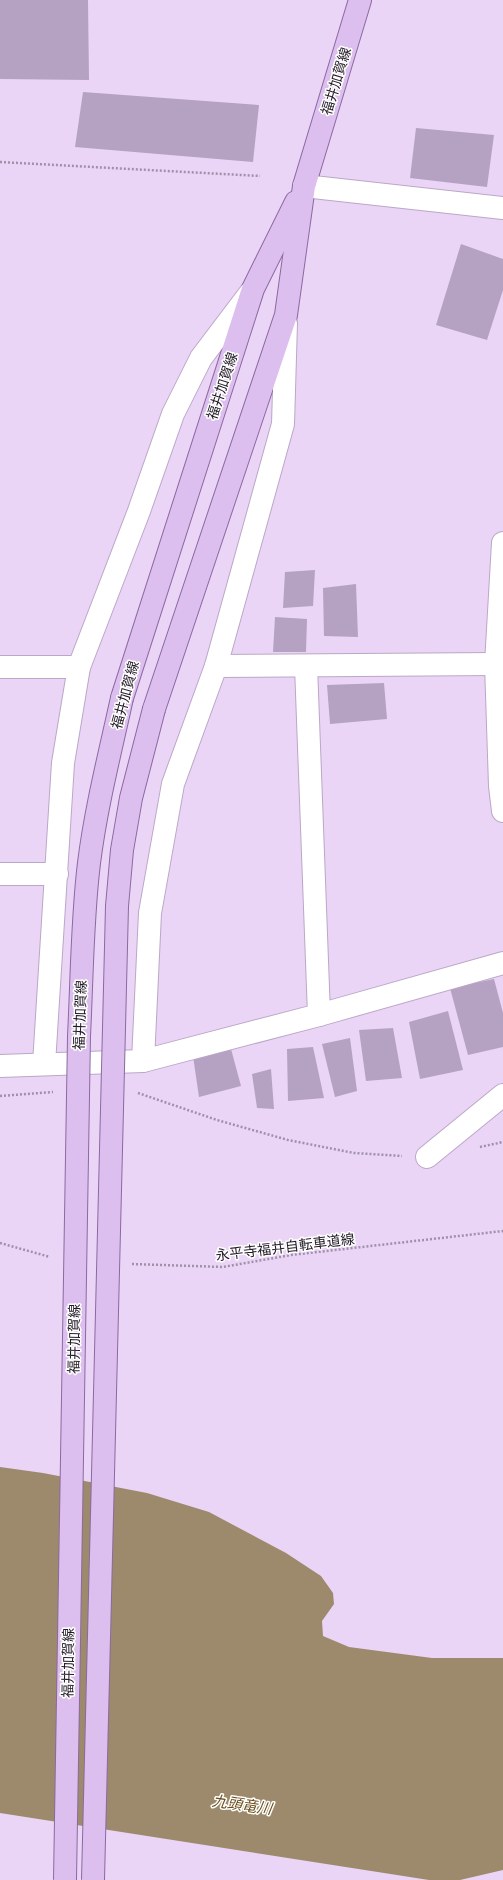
<svg xmlns="http://www.w3.org/2000/svg" width="503" height="1880" font-family="'Work Sans','Noto Sans JP',sans-serif">
	<rect width="100%" height="100%" fill="#ead5f7"/>
	<!-- water -->
	<polygon fill="#9d8a6c" points="0,1467 43,1473 147,1493 209,1512 286,1553 321,1576 333,1593 334,1604 322,1621 323,1636 349,1647 432,1658 503,1658 503,1870 460,1880 429,1880 0,1813"/>
	<!-- building -->
	<g fill="#b5a1c1">
		<polygon points="0,0 88,0 89,80 0,79"/>
		<polygon points="83,92 259,105 253,162 75,147"/>
		<polygon points="416,128 494,135 487,187 410,178"/>
		<polygon points="461,244 503,259 503,290 487,340 436,325"/>
		<polygon points="315,570 313,606 283,608 285,572"/>
		<polygon points="356,584 358,637 324,636 323,588"/>
		<polygon points="275,617 307,619 306,652 273,652"/>
		<polygon points="384,683 387,719 330,724 327,685"/>
		<polygon points="494,979 503,1013 503,1047 468,1055 450,988"/>
		<polygon points="448,1011 463,1070 420,1079 409,1022"/>
		<polygon points="393,1028 402,1078 366,1081 359,1030"/>
		<polygon points="350,1038 357,1091 335,1097 322,1044"/>
		<polygon points="313,1047 324,1098 288,1101 287,1049"/>
		<polygon points="231,1049 241,1086 199,1097 193,1056"/>
		<polygon points="271,1069 274,1109 257,1108 252,1074"/>
	</g>
	<g fill="none" stroke-linecap="round" stroke-linejoin="round">
		<!-- minor casing -->
		<g stroke="#bba7c7" stroke-width="24">
			<g id="minor">
				<polyline points="304,186 503,208"/>
				<polyline points="503,543 496,664 500,786 503,811"/>
				<polyline points="216,666 496,664"/>
				<polyline points="306,666 319,1015"/>
				<polyline points="0,667 79,667"/>
				<polyline points="0,874 57,874"/>
				<polyline points="143,1061 150,913 173,784 216,666 283,424 286,323"/>
				<polyline points="44,1064 63,763 79,667 139,511 173,414 201,358 251,292"/>
				<polyline points="0,1066 143,1061 319,1015 503,963"/>
				<polyline points="427,1157 503,1095"/>
			</g>
		</g>
		<!-- major casing -->
		<g stroke="#8c69a0" stroke-width="24">
			<g id="major">
				<polyline points="122,698 253,289 296,202"/>
				<polyline points="154,709 286,315 304,186 360,0"/>
			</g>
		</g>
		<!-- path -->
		<g stroke="#a090aa" stroke-width="2.5" stroke-dasharray="2 2" stroke-linecap="butt">
			<polyline points="0,162 260,176"/>
			<polyline points="138,1093 217,1120 288,1140 354,1153 402,1156"/>
			<polyline points="0,1096 53,1092"/>
			<polyline points="480,1147 503,1142"/>
			<polyline points="0,1243 50,1257"/>
			<polyline points="132,1264 223,1267 291,1255 503,1231"/>
		</g>
		<!-- minor -->
		<use href="#minor" stroke="#fff" stroke-width="22"/>
		<!-- major -->
		<use href="#major" stroke="#dcbfee" stroke-width="22"/>
		<!-- major-bridge casing -->
		<g stroke="#8c69a0" stroke-width="24" stroke-linecap="butt">
			<g id="major-bridge">
				<path d="M65,1880L79,1036C82,978 82,920 89,863C96,807 110,753 122,698"/>
				<polyline points="93,1880 117,906 122,850 131,798 154,709"/>
			</g>
		</g>
		<!-- major-bridge -->
		<use href="#major-bridge" stroke="#dcbfee" stroke-width="22"/>
	</g>
	<g text-anchor="middle" dominant-baseline="central" stroke-width="3" stroke-linejoin="round" paint-order="stroke">
		<!-- street labels -->
		<g font-size="14" fill="#221a26" stroke="#fff">
			<text transform="translate(336 81) rotate(-73)">福井加賀線</text>
			<text transform="translate(222 386) rotate(-72)">福井加賀線</text>
			<text transform="translate(125 695) rotate(-75)">福井加賀線</text>
			<text transform="translate(80 1015) rotate(-88)">福井加賀線</text>
			<text transform="translate(285 1247) rotate(-7)">永平寺福井自転車道線</text>
			<text transform="translate(74 1339) rotate(-89)">福井加賀線</text>
			<text transform="translate(68 1663) rotate(-89)">福井加賀線</text>
		</g>
		<!-- water labels -->
		<g font-size="15" font-style="italic" fill="#6a4d19" stroke="#fff">
			<text transform="translate(242 1805) rotate(8)">九頭竜川</text>
		</g>
	</g>
</svg>
